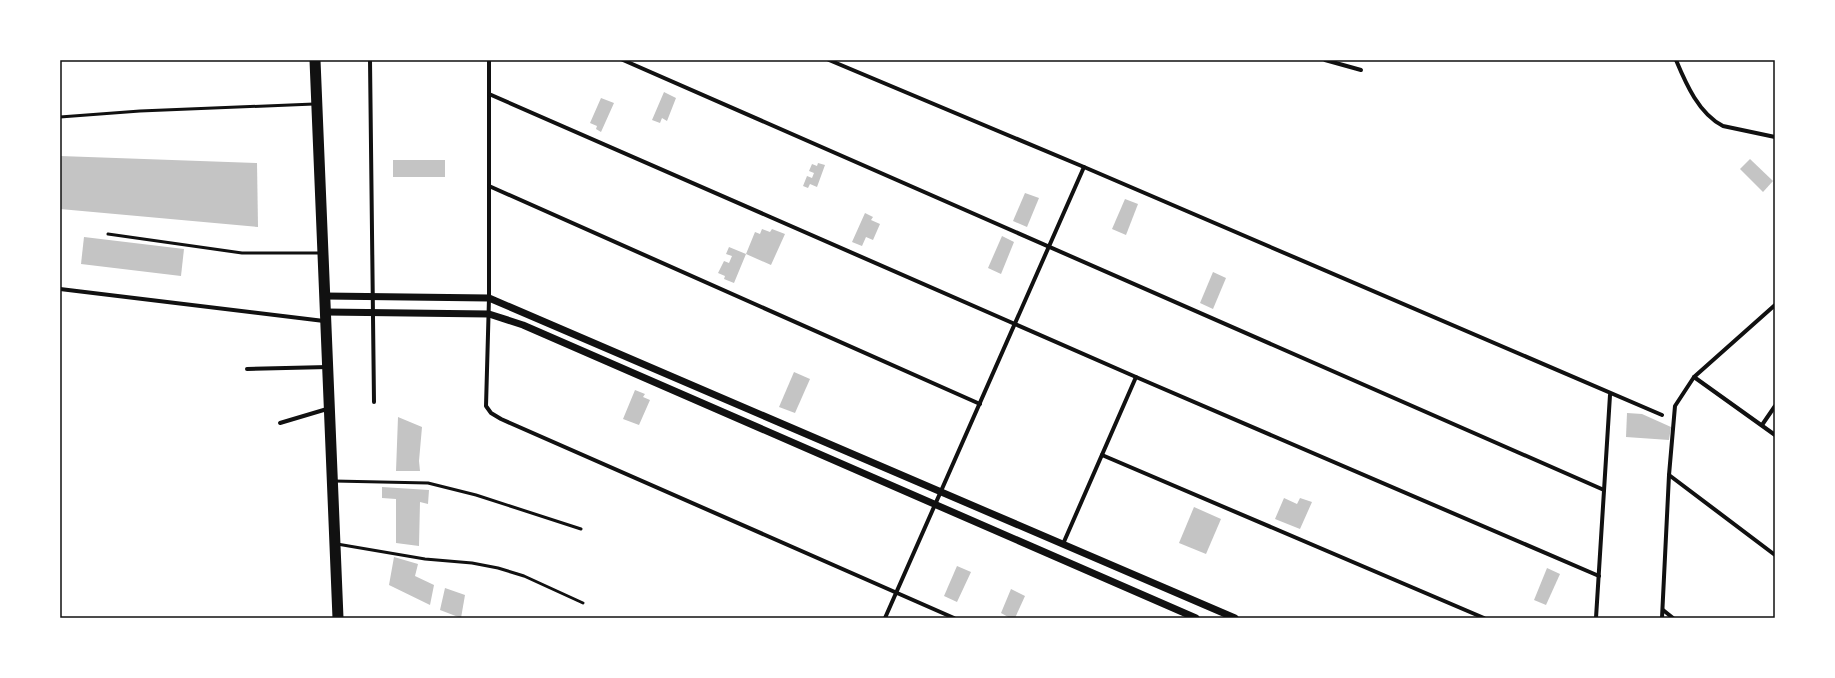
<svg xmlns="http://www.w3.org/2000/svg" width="1835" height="678" font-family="Raleway,sans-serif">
	<rect width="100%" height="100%" fill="#fff"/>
	<!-- building -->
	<g fill="#c4c4c4">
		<polygon points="664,92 676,98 667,121 662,118 660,123 652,120"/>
		<polygon points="601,98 614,103 601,132 596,129 597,126 590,123"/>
		<polygon points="60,156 257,163 258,227 60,209"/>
		<polygon points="1750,159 1773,181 1763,192 1740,169"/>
		<rect x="393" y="160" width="52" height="17"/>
		<polygon points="818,163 825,165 817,187 810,184 808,188 803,186 807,176 812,178 814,173 809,171 812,164 817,166"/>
		<polygon points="1025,193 1039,198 1027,227 1013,221"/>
		<polygon points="1125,199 1138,204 1126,235 1112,229"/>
		<polygon points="865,213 873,217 871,220 880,224 873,240 866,237 862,246 852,242"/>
		<polygon points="762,229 770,232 772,229 785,234 771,265 746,254 755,232 760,234"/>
		<polygon points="1002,236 1014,242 1001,274 988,268"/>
		<polygon points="84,237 184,249 181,276 81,264"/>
		<polygon points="729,247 746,254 734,283 724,279 725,276 718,273 724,261 729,263 732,256 726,254"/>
		<polygon points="1213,272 1226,278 1213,309 1200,303"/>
		<polygon points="794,372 810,379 795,413 779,407"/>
		<polygon points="635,390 645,394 643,397 650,400 639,425 623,419"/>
		<polygon points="1627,413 1642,414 1671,427 1669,440 1626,437"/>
		<polygon points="398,417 422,427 419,461 420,471 396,471"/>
		<polygon points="382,487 429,490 428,504 420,502 419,546 396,543 396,499 382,498"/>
		<polygon points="1284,498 1297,504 1300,498 1312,502 1300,529 1275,519"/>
		<polygon points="1194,507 1221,519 1206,554 1179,543"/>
		<polygon points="394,557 418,564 415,576 434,585 430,605 389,585"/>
		<polygon points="957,566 971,572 957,602 944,596"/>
		<polygon points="1547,568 1560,574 1546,605 1534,600"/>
		<polygon points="445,588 465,595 461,618 440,610"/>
		<polygon points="1011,589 1025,596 1015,618 1010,618 1001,613"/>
	</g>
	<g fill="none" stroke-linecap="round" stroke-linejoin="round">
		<!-- service -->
		<g stroke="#111" stroke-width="3">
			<polyline points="60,117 140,111 314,104"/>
			<polyline points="108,234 242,253 321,253"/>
			<polyline points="334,481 428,483 476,495 581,529"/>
			<polyline points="337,544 425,559 472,563 498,568 524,576 583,603"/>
		</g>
		<!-- minor -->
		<g stroke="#111" stroke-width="4">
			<polyline points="370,60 374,402"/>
			<polyline points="489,60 489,298 486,406 491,413 501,419 954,618"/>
			<polyline points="623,60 1604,490"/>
			<polyline points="829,60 1084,167 1662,415"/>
			<polyline points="1325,60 1361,70"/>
			<path d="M1676,60C1686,84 1699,114 1723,126L1775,137"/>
			<polyline points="489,94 1136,377 1599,576"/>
			<polyline points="489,186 980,404"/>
			<polyline points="60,289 324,321"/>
			<polyline points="247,369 328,367"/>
			<polyline points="1694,377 1775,435"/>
			<polyline points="280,423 327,409"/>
			<polyline points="1762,425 1775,406"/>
			<polyline points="1102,455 1484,618"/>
			<polyline points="1669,475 1775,555"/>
			<polyline points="1063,544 1136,377"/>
			<polyline points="1663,610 1673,618"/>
			<polyline points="885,618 1084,167"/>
			<polyline points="1596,618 1610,395"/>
			<polyline points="1662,618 1669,475 1675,406 1694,377 1775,305"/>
		</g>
		<!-- tertiary -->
		<g stroke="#111" stroke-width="7">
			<polyline points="325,296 489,298 1235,618"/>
			<polyline points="326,312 489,314 523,325 1196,618"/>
		</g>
		<!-- trunk -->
		<polyline stroke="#111" stroke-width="11" points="315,60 338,618"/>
	</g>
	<!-- border -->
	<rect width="1835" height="678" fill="none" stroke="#ffffff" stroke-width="122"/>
	<rect x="61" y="61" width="1713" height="556" fill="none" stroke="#111" stroke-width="1.5"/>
</svg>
